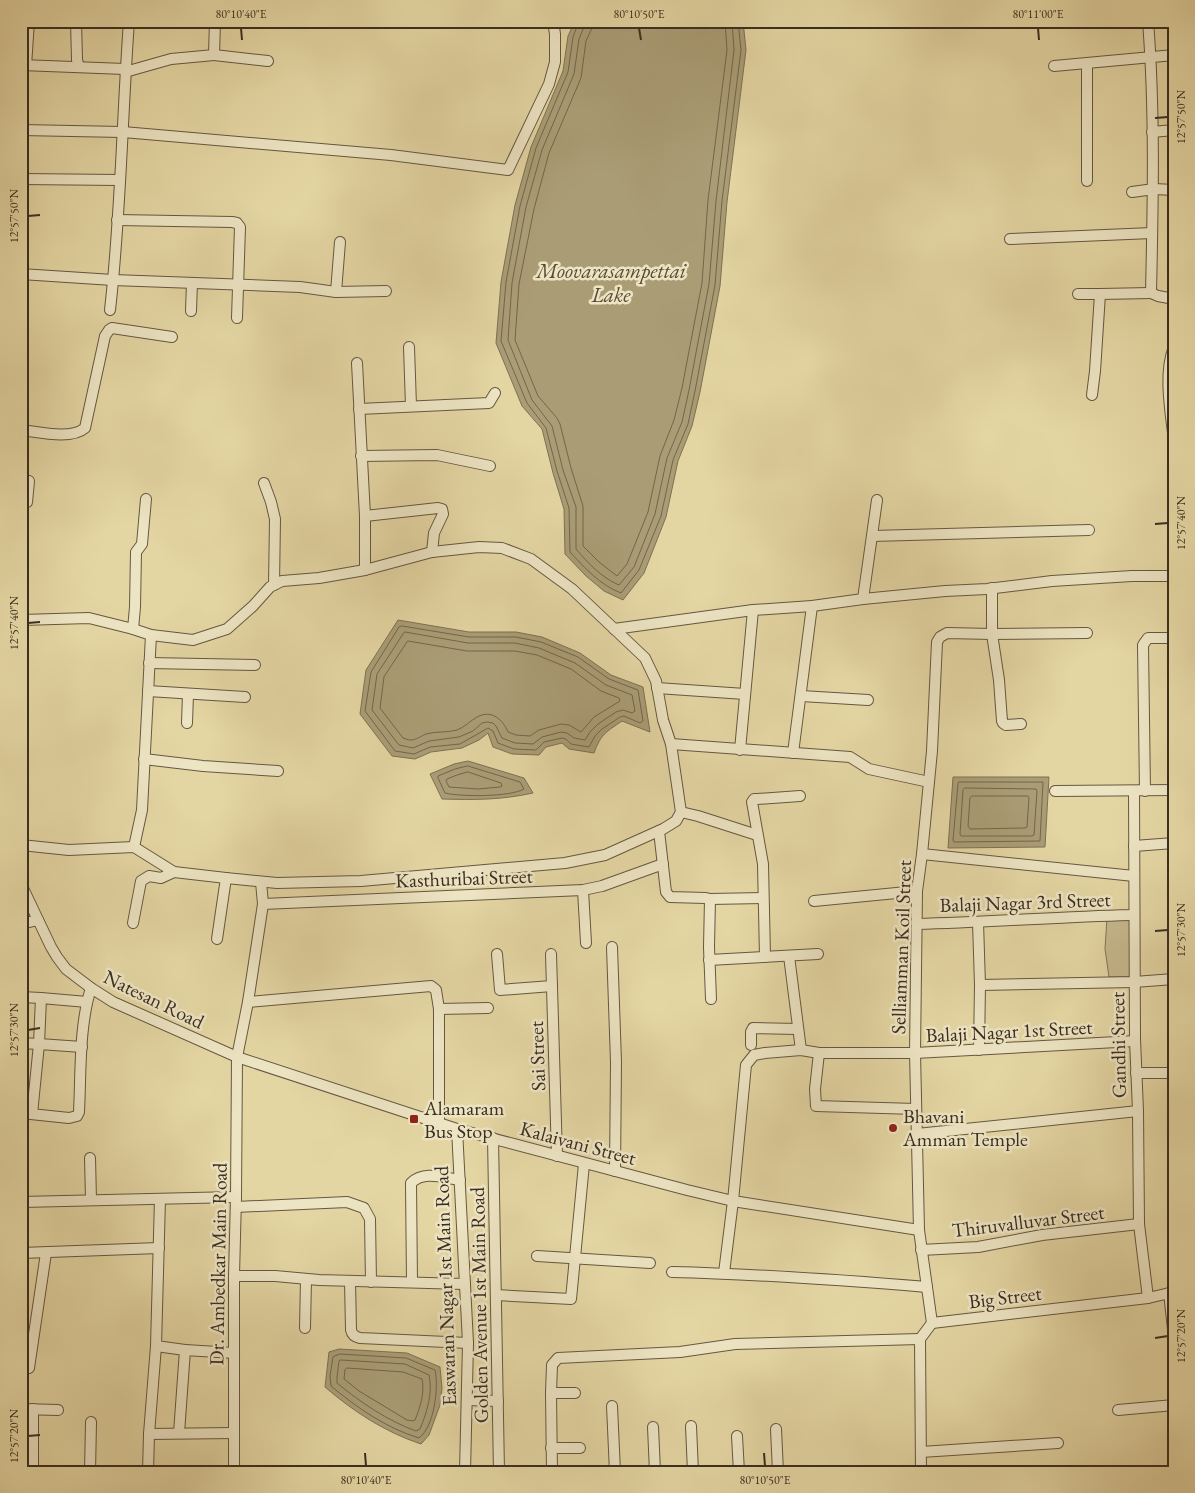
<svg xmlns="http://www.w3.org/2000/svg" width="1195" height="1493" font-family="'EB Garamond',serif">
	<rect width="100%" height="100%" fill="#e4d6a3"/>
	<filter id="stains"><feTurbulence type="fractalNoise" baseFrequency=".004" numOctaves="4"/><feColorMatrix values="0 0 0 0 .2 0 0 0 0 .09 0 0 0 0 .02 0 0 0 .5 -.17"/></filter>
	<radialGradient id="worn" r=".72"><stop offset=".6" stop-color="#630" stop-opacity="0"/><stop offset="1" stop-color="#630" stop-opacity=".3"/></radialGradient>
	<!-- green -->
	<polygon fill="#c7b98d" stroke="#807456" points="1130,915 1131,977 1109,977 1105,949 1107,918"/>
	<!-- water -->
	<g fill="#aa9d76" stroke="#7d7154">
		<polygon points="575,21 743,21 746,50 727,202 720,286 700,392 692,426 678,461 666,517 644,573 623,600 604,591 586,576 565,554 564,509 553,473 542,429 522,406 496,343 501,282 515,205 531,147 563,71 568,36"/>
		<path d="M398,620L469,632H516L542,637L580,653L611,675L643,687L650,732L622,721C606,732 601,734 594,753L569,749L562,743L546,747L539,755L512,754L493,747L488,733L479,740L462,748L431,752L415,759L392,756L360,714L366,670Z"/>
		<path d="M468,761L524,778L533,793C501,800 475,800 442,799L430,774L454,764Z"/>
		<polygon points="953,777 1049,777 1045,847 948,848"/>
		<path d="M339,1349L407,1353L440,1367L442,1388L440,1405L429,1435L421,1444C385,1432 354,1412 325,1387L329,1352Z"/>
	</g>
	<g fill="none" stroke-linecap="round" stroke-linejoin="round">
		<!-- shore -->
		<g stroke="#72664b" stroke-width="1">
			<path d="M579,21L573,37L568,72L536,148L520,206L506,282L501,341L527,403L546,428L557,471L569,508L570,552C585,568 600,585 621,593L639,570L661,516L673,460L688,424L695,391L715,285L722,201L741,50L738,21"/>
			<path d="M585,21L584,27L579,39L574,74L542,150L526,207L512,283L508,340L532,400L552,426L563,470L576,507V549C588,563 602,578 619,585L634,567L655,514L667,458L682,422L689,390L709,284L716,201L734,50L732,21"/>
			<polyline points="593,21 592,28 586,41 581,78 549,153 534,209 519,284 515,340 538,396 557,418 560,424 571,468 583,506 583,546 599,562 617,576 627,564 648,512 660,456 674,420 682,388 702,283 708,200 727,50 725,21"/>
			<polygon points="402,626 469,637 516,637 541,642 578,657 609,679 638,690 643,721 640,723 624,716 620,717 602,729 595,736 589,747 571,744 566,739 562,738 544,742 536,750 514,749 498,743 493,731 488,728 460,744 430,747 414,754 395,751 365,711 371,672 399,627"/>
			<polygon points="405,632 468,643 515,643 539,648 575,663 606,685 632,695 635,711 632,713 623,710 616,712 598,724 590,732 585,740 574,738 567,733 561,732 542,737 533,744 515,743 502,738 496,726 493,723 487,722 482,723 473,731 459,737 429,741 413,748 399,745 372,710 377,674 403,634"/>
			<path d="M408,641L467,651H515L537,655L571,669L601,691L619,698L620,701L594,717L581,732L569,725L561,724L539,730L530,736L516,735L508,732C503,720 492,709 477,717C470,721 465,727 457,730C447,733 436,731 426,734C421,736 416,740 411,740C408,740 406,739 403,738L380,708L384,677Z"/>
			<path d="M468,766L520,782L524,789C510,797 462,797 445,793L438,778V776L455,769Z"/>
			<polygon points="468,772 501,783 502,786 500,787 478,789 449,787 446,781 447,779 457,775"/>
			<polygon points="959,782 1043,782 1040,841 954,842 953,840 958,784"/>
			<polygon points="965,788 1036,789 1037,791 1034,835 1032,836 961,836 960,834 963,790"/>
			<polygon points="972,796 1028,796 1029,798 1027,827 1025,828 970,829 968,826 970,798"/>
			<path d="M340,1354L406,1358L435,1370C439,1388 434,1427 419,1438C386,1428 356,1407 331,1386L330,1376L333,1357Z"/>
			<path d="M341,1360L405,1364L429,1375C433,1393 427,1412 420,1429L416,1431C388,1421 360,1402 337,1383V1377L339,1361Z"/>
			<path d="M347,1368L403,1372L422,1379C425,1392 420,1408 415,1420L413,1421L407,1420L359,1391L344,1379L345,1370Z"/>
		</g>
		<!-- minor casing -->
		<g stroke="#645841" stroke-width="12">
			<g id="minor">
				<polyline points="76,21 77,60 79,67"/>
				<path d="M1148,21C1155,112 1153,202 1151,293L1158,296L1174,299"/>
				<polyline points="214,55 268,61"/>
				<polyline points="21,65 125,69"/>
				<polyline points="26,66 29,21"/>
				<polyline points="1054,66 1174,55"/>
				<polyline points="125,72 171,59 214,55 215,21"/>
				<polyline points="21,130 123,132 391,155 508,170 549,84 555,62 555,34 553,21"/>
				<polyline points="1152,132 1174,130"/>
				<polyline points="21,179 120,180"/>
				<polyline points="1087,181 1087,64"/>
				<polyline points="1132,192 1154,189 1174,190"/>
				<polyline points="117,220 232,222 237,223 240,227 237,318"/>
				<polyline points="1010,239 1152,233"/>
				<polyline points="21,274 113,280 300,287 336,292 386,291"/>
				<polyline points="336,292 340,242"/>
				<polyline points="1078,294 1100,294"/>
				<path d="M110,310C121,214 122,117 129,21"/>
				<polyline points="191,311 192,283"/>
				<polyline points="409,347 411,406"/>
				<path d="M1174,347C1163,373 1171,414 1174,441"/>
				<polyline points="357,363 365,516 365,570"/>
				<polyline points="1092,395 1095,371 1100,294 1151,293"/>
				<polyline points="359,409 489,403 495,393"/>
				<path d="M21,430C39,432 71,440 85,428L105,336L109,330L112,328L172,337"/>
				<polyline points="361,456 437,455 490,466"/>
				<polyline points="264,483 271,502 275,519 274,585"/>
				<polyline points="21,503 27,502 29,481"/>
				<polyline points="365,516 438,508 442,509 443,514 434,533 432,552"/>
				<polyline points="872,536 1089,530"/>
				<polyline points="1173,576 1174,555"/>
				<polyline points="992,588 992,634 999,680 1002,721 1003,723 1006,725 1021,724"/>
				<polyline points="863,599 877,500"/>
				<polyline points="21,620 89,618 133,629 151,635 193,640 227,629 253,606 270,587 282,581 319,578 365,570 432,552 479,547 502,548 531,559 572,589 645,658 656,681 663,720 671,744 681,812 676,821 663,829 605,855 565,863 361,881 277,883 226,878 174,872 134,847 69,850 21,845"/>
				<polyline points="133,629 135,607 136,552 142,544 146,499"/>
				<polyline points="614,629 753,610 812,606 863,599 945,591 987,589 1052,581 1132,576 1174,576"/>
				<polyline points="1087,633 992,634 947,633 940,637 937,642 932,751 922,854 917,891 915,1053 919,1230 932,1323 1148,1298 1174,1292"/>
				<polyline points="149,663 255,665"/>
				<polyline points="657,688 745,694"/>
				<polyline points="148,691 245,697"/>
				<polyline points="801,696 868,700"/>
				<polyline points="187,723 188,694"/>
				<polyline points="671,744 850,757 869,769 929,782"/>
				<polyline points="740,750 753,610"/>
				<polyline points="793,753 812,606"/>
				<polyline points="144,759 203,766 278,771"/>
				<polyline points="1055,791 1174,790"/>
				<polyline points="1134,791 1135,1039 1138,1111 1139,1224 1148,1298"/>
				<polyline points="1145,791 1143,645 1148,638 1174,638"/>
				<polyline points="681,812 698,816 757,835"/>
				<polyline points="659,831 666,892 670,897 706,898 710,899 709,947 711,999"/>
				<polyline points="1134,846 1174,843"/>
				<polyline points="134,847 142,810 151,635"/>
				<polyline points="922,854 1134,876"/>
				<polyline points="21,884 51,947 57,957 66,969 91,988 113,1002 237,1057 457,1129 687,1190 733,1201 919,1230"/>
				<polyline points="583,890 586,943"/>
				<polyline points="710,899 763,898"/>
				<polyline points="814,901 917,891"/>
				<polyline points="263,904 583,890 602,886 663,864"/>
				<polyline points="978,922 980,985 979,1050"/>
				<polyline points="133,923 141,881 149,876 161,878 174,872"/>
				<polyline points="21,924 38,920"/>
				<path d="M917,924C988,922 1059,917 1130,915L1134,914"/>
				<polyline points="217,939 226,878"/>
				<polyline points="612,947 616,1062 615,1171"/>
				<polyline points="497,954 500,990 552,986"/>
				<polyline points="551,954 557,1156"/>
				<polyline points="789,956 801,1050"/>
				<polyline points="765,957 763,864 752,802 754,799 757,799 800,796"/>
				<polyline points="709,960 818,954"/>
				<polyline points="980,985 1134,982 1174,979"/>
				<polyline points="21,997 41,998"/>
				<polyline points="248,1002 431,986 436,990 439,1009 439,1123"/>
				<polyline points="439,1009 488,1008"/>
				<polyline points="21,1043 39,1044 41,998 87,1002"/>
				<polyline points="751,1045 751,1032 753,1028 798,1029"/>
				<polyline points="819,1053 815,1089 816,1106 916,1109"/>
				<polyline points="1136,1073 1174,1073"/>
				<path d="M21,1113L69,1118L77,1116L79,1112C81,1072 79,1026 91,988"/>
				<polyline points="32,1114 39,1044 82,1047"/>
				<polyline points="457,1129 468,1343 465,1472"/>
				<polyline points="917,1134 1138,1111"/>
				<polyline points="493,1138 499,1472"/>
				<polyline points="90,1158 91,1200"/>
				<polyline points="21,1202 236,1197"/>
				<polyline points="236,1207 347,1202 364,1208 370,1219 371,1282"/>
				<polyline points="921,1250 978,1247 1042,1235 1139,1224"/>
				<polyline points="21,1253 159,1248"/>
				<polyline points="537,1256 650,1263"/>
				<path d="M672,1272C757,1274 842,1280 927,1287"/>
				<polyline points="724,1273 733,1201 746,1065 754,1055 765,1053 801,1050 819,1053 915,1053 1135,1041"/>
				<polyline points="234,1276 275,1276 319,1280 465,1284"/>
				<path d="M350,1281L351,1330C352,1335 355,1337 360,1338L468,1343"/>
				<path d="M412,1282L411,1183C424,1170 444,1178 460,1180"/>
				<polyline points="1169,1293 1174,1338"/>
				<polyline points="496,1295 571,1299 584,1164"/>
				<polyline points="305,1328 306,1279"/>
				<polyline points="156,1346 185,1350"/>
				<polyline points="29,1368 46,1253"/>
				<polyline points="551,1393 575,1393"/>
				<polyline points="467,1400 498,1401"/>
				<polyline points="612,1406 615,1472"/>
				<polyline points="21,1409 58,1410"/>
				<polyline points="1118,1410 1174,1405"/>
				<polyline points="691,1426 693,1472"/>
				<polyline points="653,1427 655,1472"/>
				<polyline points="776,1429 778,1472"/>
				<polyline points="179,1433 185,1350 234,1353"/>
				<polyline points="149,1434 234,1433"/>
				<polyline points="737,1436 739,1472"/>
				<polyline points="551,1448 580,1448"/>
				<polyline points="921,1452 1058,1443"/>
				<polyline points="33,1472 33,1409"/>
				<polyline points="90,1472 91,1422"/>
				<polyline points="148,1472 149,1434 156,1346 160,1199"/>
				<polyline points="234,1472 234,1276 236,1197 237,1057 248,1002 263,904 261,882"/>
				<polyline points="552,1472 551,1393 552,1365 558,1358 680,1352 735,1344 920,1339"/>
				<polyline points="921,1472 920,1339 932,1323"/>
			</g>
		</g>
		<!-- minor -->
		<use href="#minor" stroke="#ede4c3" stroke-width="10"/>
	</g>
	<!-- ticks -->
	<path fill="none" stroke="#3a2e20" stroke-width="2" d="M241,28L242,40M639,28L641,40M1038,28L1039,40M1155,118L1168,117M28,216L40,215M1155,524L1168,523M28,623L40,622M1155,931L1168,930M28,1030L40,1028M1155,1338L1168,1336M28,1436L40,1435M365,1453L366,1466M764,1453L765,1466"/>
	<!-- markers -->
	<g fill="#8f2418" stroke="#ede4c3" stroke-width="2">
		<rect x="409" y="1114" width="10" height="10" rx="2.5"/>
		<circle cx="893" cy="1128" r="5"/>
	</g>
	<g text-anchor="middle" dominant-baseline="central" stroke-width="5" stroke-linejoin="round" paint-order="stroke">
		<!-- street labels -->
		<g font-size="20" fill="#3a2e20" stroke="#ede4c3">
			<text transform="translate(464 878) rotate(-2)">Kasthuribai Street</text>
			<text transform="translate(1025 902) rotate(-2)">Balaji Nagar 3rd Street</text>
			<text transform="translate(901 947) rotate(-88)">Selliamman Koil Street</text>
			<text transform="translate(154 999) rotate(26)">Natesan Road</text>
			<text transform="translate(1009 1031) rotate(-3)">Balaji Nagar 1st Street</text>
			<text transform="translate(1118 1045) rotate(-91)">Gandhi Street</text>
			<text transform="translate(537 1056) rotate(-92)">Sai Street</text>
			<text transform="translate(578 1143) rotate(15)">Kalaivani Street</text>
			<text transform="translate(1028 1221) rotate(-7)">Thiruvalluvar Street</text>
			<text transform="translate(218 1264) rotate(-89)">Dr. Ambedkar Main Road</text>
			<text transform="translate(445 1286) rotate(-92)">Easwaran Nagar 1st Main Road</text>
			<text transform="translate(1005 1297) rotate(-7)">Big Street</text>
			<text transform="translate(479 1305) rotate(-91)">Golden Avenue 1st Main Road</text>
		</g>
		<!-- poi labels -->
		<g font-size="20" fill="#3a2e20" stroke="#ede4c3" text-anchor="start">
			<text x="424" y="1108">Alamaram<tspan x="424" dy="23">Bus Stop</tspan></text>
			<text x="903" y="1116">Bhavani<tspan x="903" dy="23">Amman Temple</tspan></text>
		</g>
		<!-- water labels -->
		<g font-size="21" font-style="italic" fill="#564a36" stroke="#ede4c3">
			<text x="611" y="270">Moovarasampettai<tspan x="611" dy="24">Lake</tspan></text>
		</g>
	</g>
	<!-- margin -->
	<rect width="1195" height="1493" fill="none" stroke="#e4d6a3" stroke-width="55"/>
	<rect x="28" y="28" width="1140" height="1438" fill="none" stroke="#3a2e20" stroke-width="2"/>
	<g font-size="12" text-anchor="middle" fill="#3a2e20">
		<text x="241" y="18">80°10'40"E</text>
		<text x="639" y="18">80°10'50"E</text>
		<text x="1038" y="18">80°11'00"E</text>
		<text transform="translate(1181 117) rotate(-90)" y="4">12°57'50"N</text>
		<text transform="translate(14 216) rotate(-90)" y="4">12°57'50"N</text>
		<text transform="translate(1181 523) rotate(-90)" y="4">12°57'40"N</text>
		<text transform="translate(14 623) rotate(-90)" y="4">12°57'40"N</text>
		<text transform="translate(1181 930) rotate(-90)" y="4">12°57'30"N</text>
		<text transform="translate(14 1030) rotate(-90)" y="4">12°57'30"N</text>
		<text transform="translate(1181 1336) rotate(-90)" y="4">12°57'20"N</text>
		<text transform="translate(14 1436) rotate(-90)" y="4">12°57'20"N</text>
		<text x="366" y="1484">80°10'40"E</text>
		<text x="765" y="1484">80°10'50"E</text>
	</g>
	<rect width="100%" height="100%" filter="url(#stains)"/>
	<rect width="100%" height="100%" fill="url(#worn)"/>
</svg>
